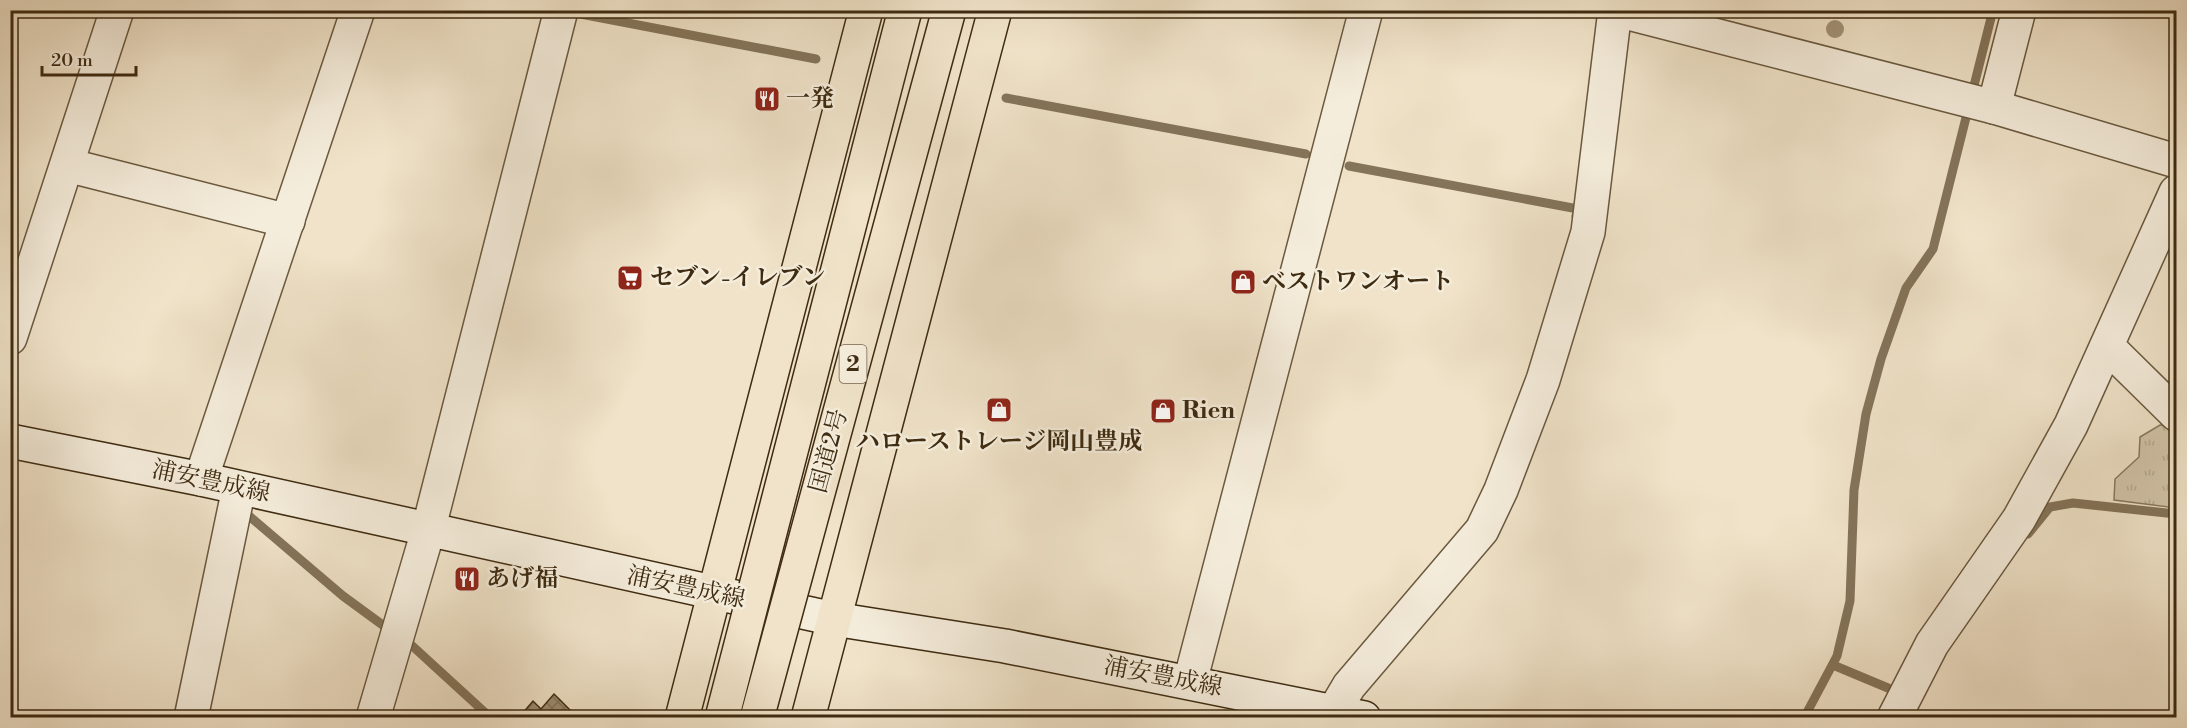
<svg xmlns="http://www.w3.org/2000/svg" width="2187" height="728" font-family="'Libre Bodoni','Noto Serif JP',serif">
	<defs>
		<pattern id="grass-tufts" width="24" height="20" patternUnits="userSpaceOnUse" patternTransform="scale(1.5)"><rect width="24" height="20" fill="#d2c4aa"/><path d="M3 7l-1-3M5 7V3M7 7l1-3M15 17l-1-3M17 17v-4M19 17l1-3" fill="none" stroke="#b5a991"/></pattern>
		<pattern id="building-cross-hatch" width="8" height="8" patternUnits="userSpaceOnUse" patternTransform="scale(1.5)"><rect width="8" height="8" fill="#9b8b71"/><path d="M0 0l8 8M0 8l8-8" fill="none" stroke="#80725b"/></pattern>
	</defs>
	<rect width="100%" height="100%" fill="#f0e3c9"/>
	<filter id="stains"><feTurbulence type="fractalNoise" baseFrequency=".00333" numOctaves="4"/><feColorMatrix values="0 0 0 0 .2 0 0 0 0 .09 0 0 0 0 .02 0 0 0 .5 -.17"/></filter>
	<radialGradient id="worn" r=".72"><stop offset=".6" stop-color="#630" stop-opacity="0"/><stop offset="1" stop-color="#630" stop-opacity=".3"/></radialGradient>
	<!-- grass -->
	<polygon fill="url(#grass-tufts)" stroke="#88785e" stroke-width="1.5" points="2160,425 2170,426 2176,432 2176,508 2114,500 2115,479 2139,457 2140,437"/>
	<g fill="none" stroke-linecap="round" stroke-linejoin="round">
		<!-- stream -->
		<g stroke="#84745a" stroke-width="9">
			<polyline points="565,11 816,59"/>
			<polyline points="1006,98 1306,154"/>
			<polyline points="1349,166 1578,209 1576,216"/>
			<polyline points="248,515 343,596 384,626"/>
			<polyline points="2028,534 2050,507 2073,503 2176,514"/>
			<polyline points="408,642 491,718"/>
			<polyline points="1833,665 1888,688"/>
			<polyline points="1804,718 1837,656 1850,601 1854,490 1866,414 1881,359 1906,288 1933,249 1993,10"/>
		</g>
	</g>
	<!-- building -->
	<polygon fill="url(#building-cross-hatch)" stroke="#3e2b11" stroke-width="1.5" points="554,694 578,718 524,718 521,715 533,701 541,709"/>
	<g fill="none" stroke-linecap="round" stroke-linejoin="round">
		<!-- minor casing -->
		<g stroke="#6a593f" stroke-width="36">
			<g id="minor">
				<polyline points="1617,10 1994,107 2176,161"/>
				<polyline points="1994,107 2019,10"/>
				<polyline points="67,165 288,221"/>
				<polyline points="10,338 117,10"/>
				<polyline points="2107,346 2176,414"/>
				<polyline points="201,479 358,10"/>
				<polyline points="1190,682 1366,10"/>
				<polyline points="191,718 239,488"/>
				<polyline points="373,718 428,531 561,10"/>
				<polyline points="1330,718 1349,686 1482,530 1501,490 1543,380 1588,232 1615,10"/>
				<polyline points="1894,718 1932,644 2019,519 2071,425 2176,192"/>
			</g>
		</g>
		<!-- secondary casing -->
		<g stroke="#3e2b11" stroke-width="36">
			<polyline id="secondary" points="10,441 201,479 834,619 1005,646 1364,718"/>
		</g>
		<!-- trunk casing -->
		<g stroke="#3e2b11" stroke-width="36">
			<g id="trunk">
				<polyline points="682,718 866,10"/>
				<polyline points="808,718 995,10"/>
			</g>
		</g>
		<!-- minor -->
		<use href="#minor" stroke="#f5eddc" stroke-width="33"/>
		<!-- secondary -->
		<use href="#secondary" stroke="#f5eddc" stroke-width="33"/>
		<!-- trunk -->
		<use href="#trunk" stroke="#f0e3c9" stroke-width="33"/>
		<!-- trunk-bridge casing -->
		<g stroke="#3e2b11" stroke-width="36" stroke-linecap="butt">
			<g id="trunk-bridge">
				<polyline points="722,718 905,10"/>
				<polyline points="757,718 949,10"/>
			</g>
		</g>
		<!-- trunk-bridge -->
		<use href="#trunk-bridge" stroke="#f0e3c9" stroke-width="33"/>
	</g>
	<!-- trees -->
	<circle fill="#a29379" cx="1835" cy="29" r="9"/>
	<!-- icons -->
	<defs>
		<g id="restaurant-square" transform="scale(1.35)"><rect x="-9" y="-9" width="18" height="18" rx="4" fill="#8f2418" stroke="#f5eddc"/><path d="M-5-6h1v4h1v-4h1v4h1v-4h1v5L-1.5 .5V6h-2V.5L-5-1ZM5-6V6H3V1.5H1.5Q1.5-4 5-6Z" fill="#fff"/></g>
		<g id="supermarket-square" transform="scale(1.35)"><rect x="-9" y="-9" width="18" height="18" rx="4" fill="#8f2418" stroke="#f5eddc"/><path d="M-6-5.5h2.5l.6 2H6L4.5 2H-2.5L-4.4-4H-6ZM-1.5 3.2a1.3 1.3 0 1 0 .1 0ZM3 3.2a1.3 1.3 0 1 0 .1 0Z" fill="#fff"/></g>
		<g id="shop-square" transform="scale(1.35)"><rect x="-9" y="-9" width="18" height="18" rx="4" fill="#8f2418" stroke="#f5eddc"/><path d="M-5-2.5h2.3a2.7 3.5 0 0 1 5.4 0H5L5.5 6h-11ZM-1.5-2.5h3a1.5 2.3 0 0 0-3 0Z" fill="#fff"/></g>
	</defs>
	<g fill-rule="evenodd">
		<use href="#restaurant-square" x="767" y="99"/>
		<use href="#supermarket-square" x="630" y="278"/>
		<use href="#shop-square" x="1243" y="282"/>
		<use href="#shop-square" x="999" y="410"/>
		<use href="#shop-square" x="1163" y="411"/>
		<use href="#restaurant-square" x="467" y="579"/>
	</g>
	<g text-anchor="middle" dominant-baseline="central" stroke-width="5" stroke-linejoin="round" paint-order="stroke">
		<!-- shield labels -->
		<rect fill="#f5eddc" stroke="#75654e" stroke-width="1.5" x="839.5" y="345" width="27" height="38" rx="4.5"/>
		<g font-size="22" font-weight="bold" fill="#3e2b11">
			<text x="853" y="364">2</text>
		</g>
		<!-- poi labels -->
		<g font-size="24" font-weight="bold" fill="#3e2b11" stroke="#f5eddc" text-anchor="start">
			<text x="786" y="99">一発</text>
			<text x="650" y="278">セブン-イレブン</text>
			<text x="1262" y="282">ベストワンオート</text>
			<text x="1182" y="411">Rien</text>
			<text x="999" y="442" text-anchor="middle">ハローストレージ岡山豊成</text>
			<text x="486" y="579">あげ福</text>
		</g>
		<!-- street labels -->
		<g font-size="24" fill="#3e2b11" stroke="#f5eddc">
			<text transform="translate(829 451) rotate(-75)">国道2号</text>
			<text transform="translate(211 482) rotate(12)">浦安豊成線</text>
			<text transform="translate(686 588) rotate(12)">浦安豊成線</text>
			<text transform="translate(1163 677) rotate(11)">浦安豊成線</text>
		</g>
	</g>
	<!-- margin -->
	<rect width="2187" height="728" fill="none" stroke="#f0e3c9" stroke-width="36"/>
	<rect x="12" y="12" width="2163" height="704" fill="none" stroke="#3e2b11" stroke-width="3"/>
	<rect x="18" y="18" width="2151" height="692" fill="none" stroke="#3e2b11" stroke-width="1.5"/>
	<!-- scale -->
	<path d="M42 66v9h94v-9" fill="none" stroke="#3e2b11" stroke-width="3"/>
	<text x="51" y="66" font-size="18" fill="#3e2b11" stroke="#f5eddc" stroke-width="4.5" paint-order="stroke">20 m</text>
	<rect width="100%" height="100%" filter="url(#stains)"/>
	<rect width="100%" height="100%" fill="url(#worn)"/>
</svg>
